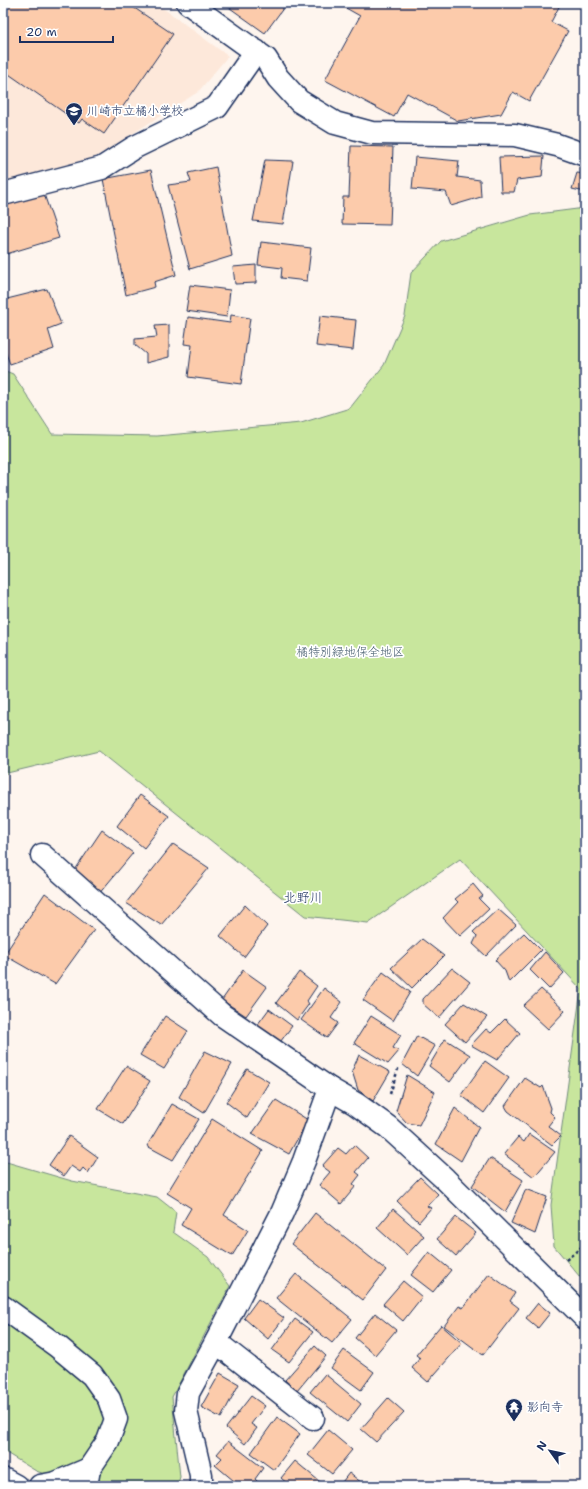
<svg xmlns="http://www.w3.org/2000/svg" width="588" height="1489" font-family="'Shantell Sans','Klee One',sans-serif">
	<rect width="100%" height="100%" fill="#fef5ee"/>
	<filter id="ink" filterUnits="userSpaceOnUse"><feTurbulence type="fractalNoise" baseFrequency=".025" numOctaves="2"/><feDisplacementMap in="SourceGraphic" scale="8" xChannelSelector="R" yChannelSelector="G"/><feConvolveMatrix kernelMatrix="1 2 1 2 8 2 1 2 1" color-interpolation-filters="sRGB"/></filter>
	<g filter="url(#ink)">
		<!-- built -->
		<polygon fill="#fde8da" points="3,3 156,3 228,56 198,92 91,160 3,182"/>
		<!-- green -->
		<g fill="#c8e69d" stroke="#728a7e">
			<polygon points="585,208 585,1283 554,1246 551,1205 581,989 460,859 368,923 305,916 99,751 3,774 3,370 13,374 52,434 157,436 301,423 350,408 384,365 405,316 411,273 441,241 530,215"/>
			<polygon points="3,1161 72,1181 157,1197 176,1212 173,1232 208,1257 230,1286 172,1397 180,1477 177,1486 80,1486 36,1471 3,1451"/>
		</g>
		<!-- building -->
		<g fill="#fccbab" stroke="#1b2f5e">
			<polygon points="3,3 127,3 173,34 104,134 82,119 79,123 3,70"/>
			<polygon points="223,3 287,3 265,33"/>
			<polygon points="337,3 561,3 551,22 568,31 529,101 513,92 501,114 458,121 407,93 394,117 325,80 360,16"/>
			<polygon points="351,146 393,147 390,225 342,224 343,197 349,197"/>
			<polygon points="544,156 542,177 517,180 514,192 501,192 499,157"/>
			<polygon points="415,157 459,161 457,177 480,180 481,197 451,206 446,192 412,189"/>
			<polygon points="265,160 293,161 283,224 253,221"/>
			<polygon points="216,167 232,256 190,269 168,185 191,182 188,173"/>
			<polygon points="151,170 176,275 154,282 155,287 126,295 103,179"/>
			<polygon points="577,173 585,174 585,192 572,189"/>
			<polygon points="44,194 59,238 3,255 3,204"/>
			<polygon points="261,242 311,248 307,281 281,278 282,268 258,265"/>
			<polygon points="256,265 256,283 235,284 233,267"/>
			<polygon points="190,285 230,290 227,317 186,311"/>
			<polygon points="47,289 61,324 48,329 54,349 10,364 3,346 3,300"/>
			<polygon points="231,315 250,318 241,384 188,377 192,345 184,344 188,317 230,323"/>
			<polygon points="320,316 356,320 353,350 316,346"/>
			<polygon points="169,325 169,357 146,363 146,354 135,345 135,339 157,337 155,326"/>
			<polygon points="140,795 169,816 144,848 117,826"/>
			<polygon points="102,830 133,853 98,895 71,876"/>
			<polygon points="173,844 209,868 161,925 126,903"/>
			<polygon points="473,884 483,896 479,899 489,909 460,936 443,918 458,902 455,899"/>
			<polygon points="45,893 94,930 55,984 4,955"/>
			<polygon points="245,905 267,926 244,957 220,936"/>
			<polygon points="498,909 516,925 486,956 473,944 477,936 473,932"/>
			<polygon points="524,933 541,950 509,982 505,971 495,960"/>
			<polygon points="422,939 444,956 412,988 391,968"/>
			<polygon points="545,952 564,973 549,989 530,970"/>
			<polygon points="452,968 470,982 439,1018 423,1004 423,999"/>
			<polygon points="243,970 267,987 246,1016 222,1000"/>
			<polygon points="299,972 317,986 307,1001 309,1004 297,1020 276,1003"/>
			<polygon points="383,972 410,992 393,1021 363,1000"/>
			<polygon points="324,988 342,1002 331,1018 338,1023 327,1038 301,1020"/>
			<polygon points="541,989 565,1011 548,1029 523,1006"/>
			<polygon points="464,1003 487,1017 465,1042 445,1024"/>
			<polygon points="269,1009 292,1026 275,1049 252,1032"/>
			<polygon points="165,1016 188,1031 164,1069 140,1055"/>
			<polygon points="371,1016 401,1035 393,1048 399,1051 388,1064 354,1043"/>
			<polygon points="505,1019 520,1033 497,1060 471,1045 486,1029 491,1033"/>
			<polygon points="417,1036 435,1046 417,1076 402,1064"/>
			<polygon points="445,1039 470,1055 450,1082 429,1066"/>
			<polygon points="205,1051 232,1064 204,1113 179,1097"/>
			<polygon points="359,1055 390,1072 373,1101 358,1090 352,1071"/>
			<polygon points="485,1061 509,1078 484,1113 461,1095"/>
			<polygon points="126,1066 150,1081 123,1124 98,1109"/>
			<polygon points="247,1069 269,1082 247,1118 226,1102"/>
			<polygon points="407,1075 435,1092 419,1125 407,1123 396,1111"/>
			<polygon points="525,1078 541,1088 543,1086 551,1108 550,1112 555,1117 548,1126 561,1136 552,1145 508,1111 505,1106"/>
			<polygon points="276,1100 308,1120 289,1154 252,1134"/>
			<polygon points="172,1104 199,1119 173,1160 147,1146"/>
			<polygon points="455,1108 479,1127 461,1161 436,1144"/>
			<polygon points="212,1119 263,1151 224,1215 248,1230 232,1256 181,1225 191,1208 167,1193"/>
			<polygon points="529,1134 555,1152 534,1177 504,1154 518,1137 524,1142"/>
			<polygon points="69,1136 98,1157 88,1173 83,1168 80,1172 71,1166 64,1176 49,1165"/>
			<polygon points="354,1145 368,1158 356,1172 360,1175 353,1184 356,1186 341,1204 319,1185 330,1172 322,1166 338,1148 346,1154"/>
			<polygon points="490,1158 523,1180 505,1212 472,1186"/>
			<polygon points="420,1177 438,1194 427,1206 431,1208 419,1222 397,1201"/>
			<polygon points="526,1189 547,1197 535,1234 511,1223"/>
			<polygon points="393,1209 424,1236 407,1255 377,1228"/>
			<polygon points="315,1213 386,1270 363,1300 291,1244"/>
			<polygon points="456,1217 476,1233 456,1256 437,1239"/>
			<polygon points="429,1252 451,1270 433,1292 411,1275"/>
			<polygon points="296,1274 352,1319 332,1343 276,1298"/>
			<polygon points="489,1274 515,1293 510,1301 519,1308 483,1355 444,1326 459,1306 463,1308"/>
			<polygon points="403,1281 422,1297 403,1321 383,1304"/>
			<polygon points="258,1299 284,1318 268,1339 244,1318"/>
			<polygon points="538,1303 550,1313 538,1328 526,1318"/>
			<polygon points="375,1313 396,1330 375,1355 355,1338"/>
			<polygon points="295,1319 313,1332 289,1362 272,1350"/>
			<polygon points="441,1325 462,1343 428,1382 412,1368 420,1358 416,1355"/>
			<polygon points="315,1346 326,1356 297,1391 285,1380"/>
			<polygon points="344,1350 374,1372 361,1390 331,1368"/>
			<polygon points="220,1373 239,1384 221,1418 201,1407"/>
			<polygon points="325,1374 361,1404 347,1422 310,1392"/>
			<polygon points="251,1396 265,1406 251,1424 257,1428 245,1444 226,1428"/>
			<polygon points="388,1398 404,1412 376,1442 361,1429"/>
			<polygon points="277,1417 300,1434 274,1470 251,1453"/>
			<polygon points="328,1430 352,1450 332,1474 308,1455"/>
			<polygon points="228,1441 263,1468 255,1479 259,1483 256,1486 240,1486 215,1465 222,1458 217,1454"/>
			<polygon points="295,1461 325,1486 290,1486 281,1478"/>
			<polygon points="349,1473 366,1486 339,1486"/>
		</g>
		<g fill="none" stroke-linecap="round" stroke-linejoin="round">
			<!-- minor casing -->
			<g stroke="#1b2f5e" stroke-width="25">
				<g id="minor">
					<polyline points="188,3 266,59 278,78 299,101 335,123 372,133 515,135 557,145 585,155"/>
					<polyline points="3,194 102,168 133,148 217,107 256,51"/>
					<polyline points="42,855 222,1015 330,1089 356,1104 388,1127 445,1179 585,1318"/>
					<polyline points="3,1307 57,1346 92,1375 109,1399 116,1419 108,1441 89,1469 86,1486"/>
					<polyline points="216,1342 313,1418"/>
					<polyline points="3,1479 16,1486"/>
					<polyline points="40,1486 56,1483 89,1469"/>
					<polyline points="201,1486 201,1475 186,1411 188,1393 216,1342 282,1213 304,1161 330,1089"/>
				</g>
			</g>
			<!-- path -->
			<g stroke="#1b2f5e" stroke-width="2.5" stroke-dasharray="3 3" stroke-linecap="butt">
				<polyline points="390,1094 399,1066"/>
				<polyline points="566,1260 585,1244"/>
			</g>
			<!-- minor -->
			<use href="#minor" stroke="#fff" stroke-width="22"/>
		</g>
	</g>
	<!-- icons -->
	<defs>
		<g id="school-pin" transform="scale(0.9)"><path d="M0 17L-7.5 6A9.5 9.5 0 1 1 7.5 6Z" fill="#1b2f5e" stroke="#fff"/><path d="M0-5L7-2L0 1L-7-2ZM-4 1L0 2.5L4 1V4Q0 6-4 4Z" fill="#fff"/></g>
		<g id="temple-pin" transform="scale(0.9)"><path d="M0 17L-7.5 6A9.5 9.5 0 1 1 7.5 6Z" fill="#1b2f5e" stroke="#fff"/><path d="M0-6L5-2H3V0L6.5 2.5H4V6H1.5V3h-3V6H-4V2.5H-6.5L-3 0V-2H-5Z" fill="#fff"/></g>
	</defs>
	<g fill-rule="evenodd">
		<use href="#school-pin" x="74" y="111"/>
		<use href="#temple-pin" x="514" y="1407"/>
	</g>
	<g text-anchor="middle" dominant-baseline="central" stroke-width="3.5" stroke-linejoin="round" paint-order="stroke">
		<!-- poi labels -->
		<g font-size="12" fill="#1b2f5e" stroke="#fff" text-anchor="start">
			<text x="87" y="111">川崎市立橘小学校</text>
			<text x="527" y="1407">影向寺</text>
		</g>
		<!-- park labels -->
		<g font-size="12" fill="#465d6e" stroke="#fff">
			<text x="350" y="652">橘特別緑地保全地区</text>
		</g>
		<!-- neighbourhood labels -->
		<g font-size="13" fill="#1b2f5e" stroke="#fff">
			<text x="303" y="897">北野川</text>
		</g>
	</g>
	<!-- margin -->
	<rect width="588" height="1489" fill="none" stroke="#fff" stroke-width="16"/>
	<rect x="8" y="8" width="572" height="1473" fill="none" stroke="#1b2f5e" stroke-width="1.5" filter="url(#ink)"/>
	<!-- north arrow -->
	<g transform="translate(550 1451) rotate(303)" stroke="#ffffff" stroke-width="3" paint-order="stroke">
	<path d="M0-3L7 15L0 10L-7 15Z" fill="#1b2f5e"/>
	<text y="-6" font-size="11" font-weight="bold" text-anchor="middle" fill="#1b2f5e">N</text>
	</g>
	<!-- scale -->
	<path d="M20 36v6h93v-6" fill="none" stroke="#1b2f5e" stroke-width="2"/>
	<text x="26" y="36" font-size="12" fill="#1b2f5e" stroke="#ffffff" stroke-width="3" paint-order="stroke">20 m</text>
</svg>
